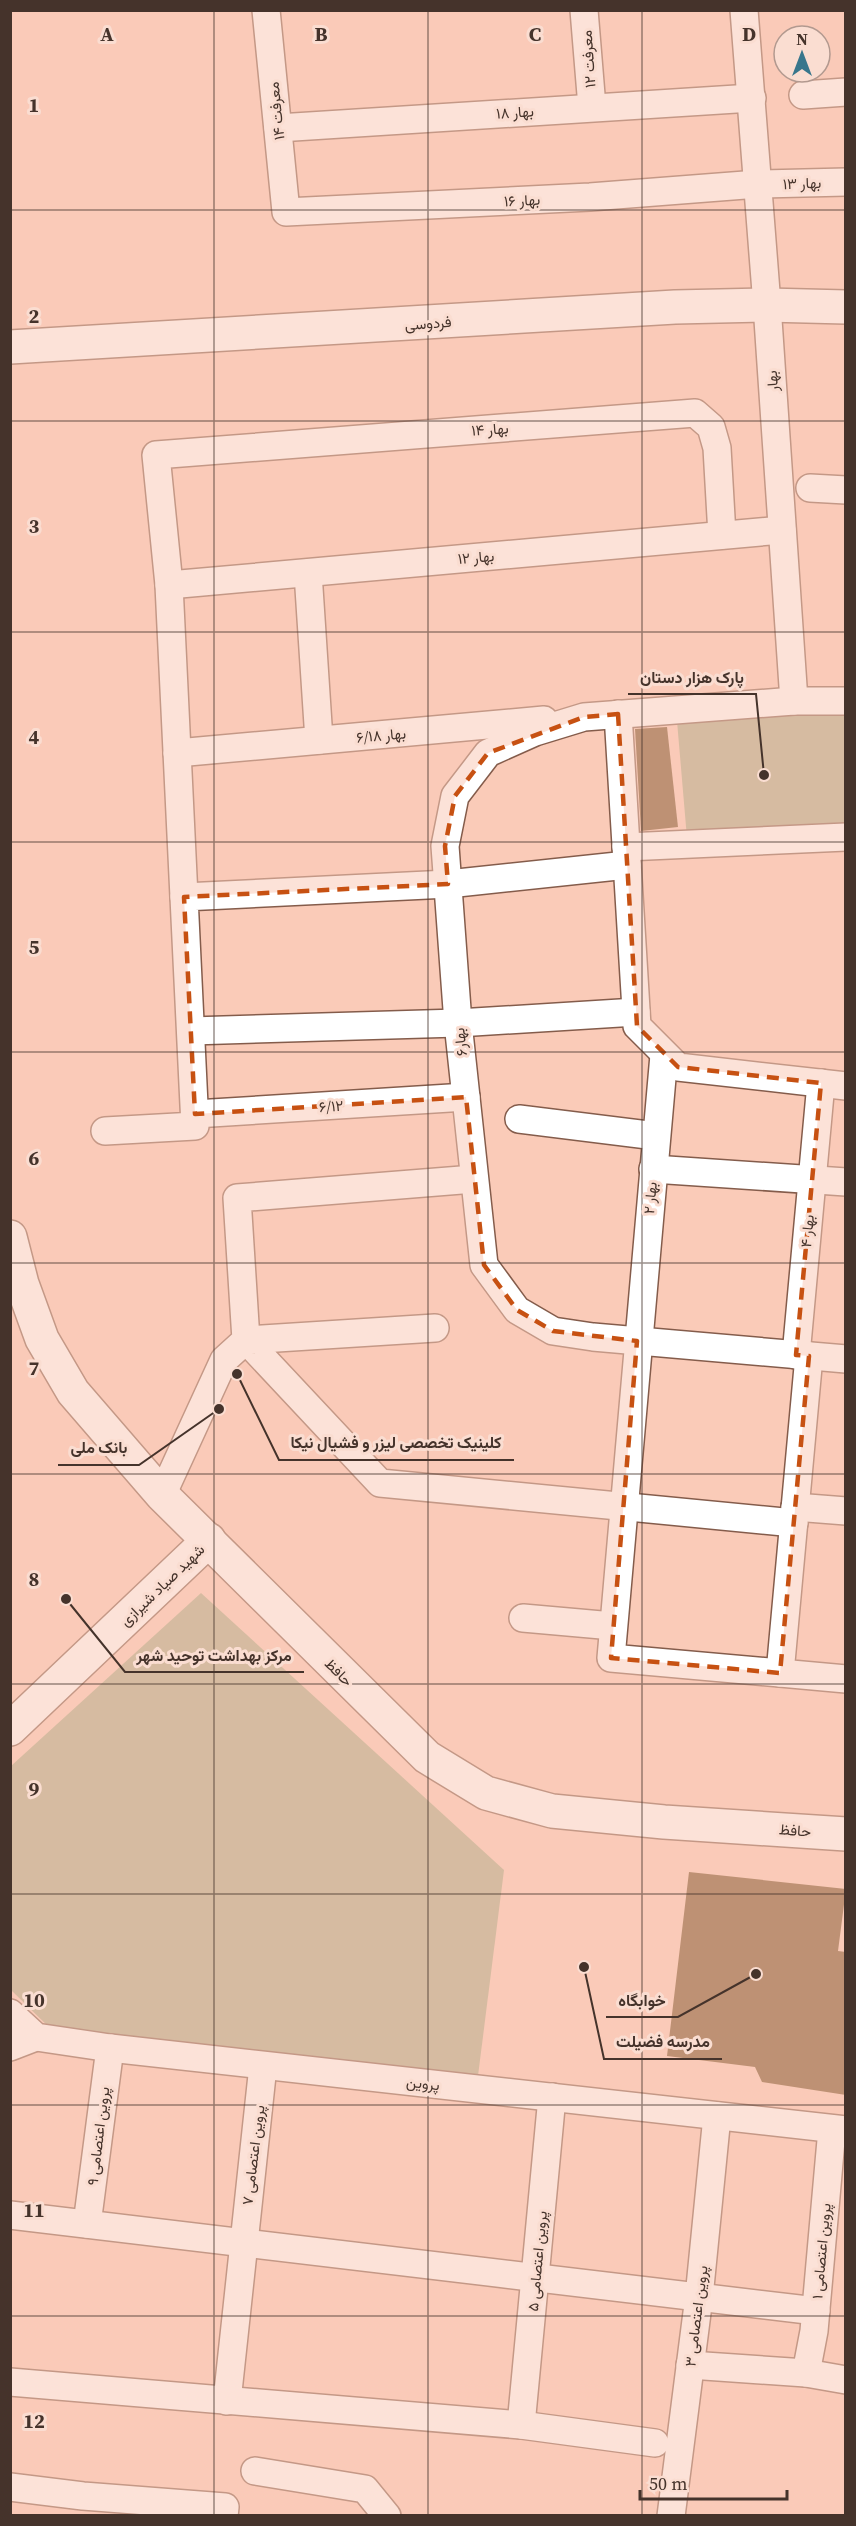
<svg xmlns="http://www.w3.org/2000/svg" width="856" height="2526" font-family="'Source Serif 4',Vazirmatn,serif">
	<rect width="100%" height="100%" fill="#facbb8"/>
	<!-- green -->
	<g fill="#aca885">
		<polygon points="803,712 845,714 845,832 687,838 677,721"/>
		<polygon points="201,1593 504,1870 478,2076 57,2035 11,1990 11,1766"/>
	</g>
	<!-- building -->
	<g fill="#774d23">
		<polygon points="667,727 678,827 641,831 635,729"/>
		<polygon points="689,1872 846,1889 838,1951 846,1952 846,2095 762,2082 755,2067 667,2056"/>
	</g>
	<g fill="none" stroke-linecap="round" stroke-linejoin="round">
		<!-- minor casing -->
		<g stroke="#845c4b" stroke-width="30">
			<g id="minor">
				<polyline points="266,10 286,212 590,197 758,184 846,182"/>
				<polyline points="584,10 592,107"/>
				<polyline points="744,10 767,305 794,701 846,701"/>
				<polyline points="803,95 846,92"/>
				<polyline points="278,128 752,98"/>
				<polyline points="810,488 846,490"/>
				<polyline points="308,573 319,740"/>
				<polyline points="169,585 782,530"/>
				<polyline points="794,701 584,717 535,732 488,753 455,796 445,846 458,1023 484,1265 517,1310 553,1331 593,1337 846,1359"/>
				<polyline points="618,714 637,1026 678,1067 846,1086"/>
				<polyline points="177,753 544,720"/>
				<polyline points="626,847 846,837"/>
				<polyline points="184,897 169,585 156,455 695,413 711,427 717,448 722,535"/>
				<polyline points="191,1031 458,1023 636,1012"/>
				<polyline points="664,1055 611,1658 780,1673"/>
				<polyline points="195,1114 466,1097"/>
				<polyline points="519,1119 656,1136"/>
				<polyline points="105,1131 195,1126 184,897 448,884 627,865"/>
				<polyline points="653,1169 846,1182"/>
				<polyline points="435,1328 246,1340 380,1483 794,1523"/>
				<polyline points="796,1355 821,1083"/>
				<polyline points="809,1356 780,1673 846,1679"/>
				<polyline points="162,1495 224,1360 246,1340 237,1198 474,1179"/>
				<polyline points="795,1507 846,1511"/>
				<polyline points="523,1618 613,1626"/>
				<polyline points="10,2013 36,2037 110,2048 846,2130"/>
				<polyline points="10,2047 36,2037"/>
				<polyline points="10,2215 816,2311"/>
				<polyline points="87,2224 110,2048"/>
				<polyline points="690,2365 806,2373 846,2380"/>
				<polyline points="806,2373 814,2331 832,2129"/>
				<polyline points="10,2382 521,2425 655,2443"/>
				<polyline points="227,2401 263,2066"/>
				<polyline points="521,2425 552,2097"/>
				<polyline points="255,2471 365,2489 387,2516"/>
				<polyline points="10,2487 83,2496 225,2507 224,2516"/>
				<polyline points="671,2516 699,2297 717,2116"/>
			</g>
		</g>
		<!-- major casing -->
		<g stroke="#845c4b" stroke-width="36">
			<g id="major">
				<polyline points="10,347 675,307 767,305 846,307"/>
				<polyline points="10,1237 22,1284 42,1339 73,1392 162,1495 427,1757 486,1793 552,1811 664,1822 846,1834"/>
				<polyline points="10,1729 209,1540"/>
			</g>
		</g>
		<!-- minor -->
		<use href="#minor" stroke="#fff" stroke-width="27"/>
		<!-- major -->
		<use href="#major" stroke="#fff" stroke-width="33"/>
	</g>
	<!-- marked area -->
	<path d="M0 0H856V2526H0ZM618,714L637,1026L678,1067L821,1083L796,1355L809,1356L780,1673L611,1658L637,1341L553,1331L517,1310L484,1265L466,1097L195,1114L184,897L448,884L445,846L455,796L488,753L584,717Z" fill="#facbb8" fill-opacity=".55" fill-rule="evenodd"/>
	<path fill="none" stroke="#c75112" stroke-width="4.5" stroke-dasharray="12 8" stroke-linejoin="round" d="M618,714L637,1026L678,1067L821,1083L796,1355L809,1356L780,1673L611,1658L637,1341L553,1331L517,1310L484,1265L466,1097L195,1114L184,897L448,884L445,846L455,796L488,753L584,717Z"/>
	<!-- grid -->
	<path fill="none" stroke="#45332b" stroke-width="1.5" stroke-opacity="0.55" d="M214,10V2516M428,10V2516M642,10V2516M10,210H846M10,421H846M10,632H846M10,842H846M10,1052H846M10,1263H846M10,1474H846M10,1684H846M10,1894H846M10,2105H846M10,2316H846"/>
	<g text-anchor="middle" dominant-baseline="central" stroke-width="6" stroke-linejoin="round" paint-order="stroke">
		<!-- street labels -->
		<g font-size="15" fill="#45332b" stroke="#faddd1">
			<text transform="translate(588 59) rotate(-94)">معرفت ۱۲</text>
			<text transform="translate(276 111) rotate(-96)">معرفت ۱۴</text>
			<text transform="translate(515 112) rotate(-4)">بهار ۱۸</text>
			<text transform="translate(802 183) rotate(-2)">بهار ۱۳</text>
			<text transform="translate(522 200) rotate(-3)">بهار ۱۶</text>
			<text transform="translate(428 323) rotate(-4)">فردوسی</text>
			<text transform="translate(772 381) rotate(-94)">بهار</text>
			<text transform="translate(490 429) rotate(-4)">بهار ۱۴</text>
			<text transform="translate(476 557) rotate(-5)">بهار ۱۲</text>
			<text transform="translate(381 735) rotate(-5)">بهار ۶/۱۸</text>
			<text transform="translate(460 1042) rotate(-96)">بهار۶</text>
			<text transform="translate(331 1106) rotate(-4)">۶/۱۲</text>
			<text transform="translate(650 1198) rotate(-85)">بهار ۲</text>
			<text transform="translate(807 1231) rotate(-85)">بهار ۴</text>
			<text transform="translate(162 1585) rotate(-44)">شهید صیاد شیرازی</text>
			<text transform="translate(339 1672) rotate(45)">حافظ</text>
			<text transform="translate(795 1830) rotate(4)">حافظ</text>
			<text transform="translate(423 2083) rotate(6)">پروین</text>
			<text transform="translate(98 2136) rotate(-83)">پروین اعتصامی ۹</text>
			<text transform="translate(253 2155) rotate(-83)">پروین اعتصامی ۷</text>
			<text transform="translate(821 2251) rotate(-85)">پروین اعتصامی ۱</text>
			<text transform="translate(537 2261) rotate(-85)">پروین اعتصامی ۵</text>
			<text transform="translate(696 2316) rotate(-83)">پروین اعتصامی ۳</text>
		</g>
	</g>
	<g font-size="20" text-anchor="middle" font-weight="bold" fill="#45332b" stroke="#faddd1" stroke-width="6" stroke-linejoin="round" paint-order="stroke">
		<text x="107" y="41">A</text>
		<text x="321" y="41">B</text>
		<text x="535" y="41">C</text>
		<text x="749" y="41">D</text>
		<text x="34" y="112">1</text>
		<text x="34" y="323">2</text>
		<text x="34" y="533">3</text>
		<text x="34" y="744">4</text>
		<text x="34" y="954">5</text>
		<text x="34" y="1165">6</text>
		<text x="34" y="1375">7</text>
		<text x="34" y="1586">8</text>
		<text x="34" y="1796">9</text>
		<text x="34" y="2007">10</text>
		<text x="34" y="2217">11</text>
		<text x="34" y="2428">12</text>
	</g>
	<!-- callouts -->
	<path fill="none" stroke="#45332b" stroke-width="2" d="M764 775L756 694H628M237 1374L279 1460H514M219 1409L139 1465H58M66 1599L125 1672H304M756 1974L678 2017H606M584 1967L604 2059H722"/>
	<g fill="#45332b" stroke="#faddd1" stroke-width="2">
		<circle cx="764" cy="775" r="6"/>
		<circle cx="237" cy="1374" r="6"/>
		<circle cx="219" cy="1409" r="6"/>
		<circle cx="66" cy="1599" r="6"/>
		<circle cx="756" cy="1974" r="6"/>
		<circle cx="584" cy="1967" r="6"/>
	</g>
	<g font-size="16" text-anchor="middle" font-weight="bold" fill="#45332b" stroke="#faddd1" stroke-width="6" stroke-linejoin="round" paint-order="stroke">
		<text x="692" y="683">پارک هزار دستان</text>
		<text x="396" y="1448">کلینیک تخصصی لیزر و فشیال نیکا</text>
		<text x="99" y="1453">بانک ملی</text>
		<text x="214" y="1661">مرکز بهداشت توحید شهر</text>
		<text x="642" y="2006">خوابگاه</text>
		<text x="663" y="2047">مدرسه فضیلت</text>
	</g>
	<!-- border -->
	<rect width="856" height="2526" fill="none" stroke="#45332b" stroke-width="24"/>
	<!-- north arrow -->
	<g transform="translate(802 54)"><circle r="28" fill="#faddd1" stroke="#b2998f" stroke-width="1.5"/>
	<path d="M0-4.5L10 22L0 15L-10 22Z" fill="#38768c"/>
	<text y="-9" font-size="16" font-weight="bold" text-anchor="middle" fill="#45332b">N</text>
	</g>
	<!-- scale -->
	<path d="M640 2490v9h147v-9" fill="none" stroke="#45332b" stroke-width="3"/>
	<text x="649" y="2490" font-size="18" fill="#45332b" stroke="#faddd1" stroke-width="4.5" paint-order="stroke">50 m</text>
</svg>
